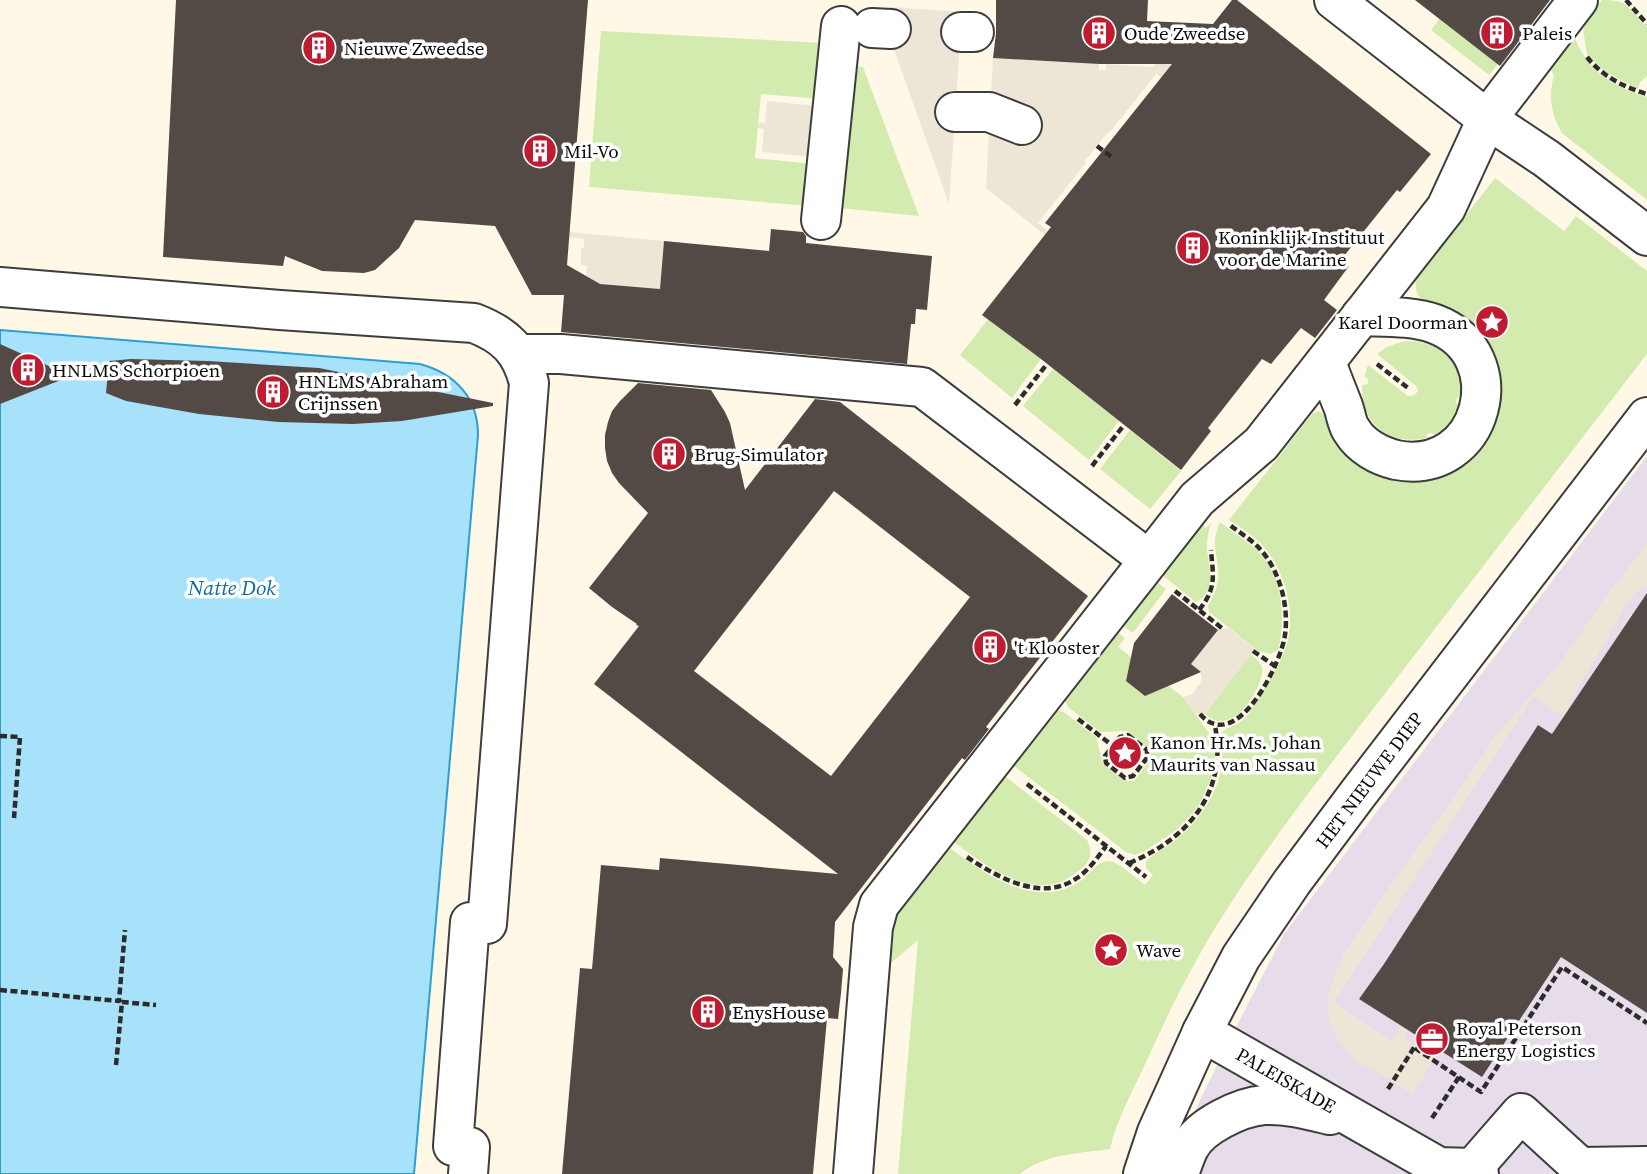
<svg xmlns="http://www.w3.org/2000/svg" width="1647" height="1174" font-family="'Source Serif 4',serif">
	<rect width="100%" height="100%" fill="#fff8e6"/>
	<!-- industrial -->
	<polygon fill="#e7dcea" points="1647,456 1647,1174 1169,1174 1181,1139 1232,1035 1284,934"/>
	<!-- green -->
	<g fill="#d3ebaf">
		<path d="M1602,0C1633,0 1627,10 1647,27V76L1640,82L1638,89L1604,71L1587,54L1583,30L1587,20Z"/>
		<polygon points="1440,18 1498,64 1489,75 1431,30"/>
		<polygon points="601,31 824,43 819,99 761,94 755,158 813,164 809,206 589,187"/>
		<path d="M1573,33C1586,70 1611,86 1647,97V200L1562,133C1551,114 1548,97 1554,75L1551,71L1554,63Z"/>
		<polygon points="854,66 863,67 919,216 840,208"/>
		<path d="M1495,178L1564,231L1576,216L1647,271V354L1346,744C1307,795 1268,846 1233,900C1199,951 1172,1005 1147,1060C1134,1089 1117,1118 1110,1149C1078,1154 1046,1153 1020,1174H898L918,940L885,968L890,922L946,845C982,872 1033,911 1079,882C1089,876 1096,861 1109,861C1118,861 1137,879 1145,885L1153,875L1146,868V861C1155,852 1167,847 1177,839C1200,819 1220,792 1222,760C1223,751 1221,742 1221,733C1228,726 1237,726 1244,719C1251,711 1257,701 1262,692C1272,677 1282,661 1287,644C1296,612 1285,571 1264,547C1255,536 1241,528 1229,520L1313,413L1319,411L1328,419L1440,474L1481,341L1498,321L1491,316L1476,334L1426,304L1417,294L1415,281Z"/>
		<polygon points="989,318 1041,359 1012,398 960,355"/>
		<path d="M1405,341C1441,341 1461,361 1461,397H1457L1456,403L1460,404C1455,419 1448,428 1434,435L1432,433L1427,434V438C1388,446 1362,425 1362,385L1368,384V379L1364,377L1368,365L1408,396H1412L1416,394L1418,390L1416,386L1377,354C1385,347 1394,344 1405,341Z"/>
		<polygon points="1053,369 1119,421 1089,460 1023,406"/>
		<polygon points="1130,430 1181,471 1150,509 1100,469"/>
		<path d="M1196,521L1206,528L1211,523C1209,530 1207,537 1207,545C1207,564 1219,592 1196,602L1157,571Z"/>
		<path d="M1220,522C1231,531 1244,539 1255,548C1282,573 1287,616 1278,650L1270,654L1258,651L1209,612L1208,607C1212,598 1217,589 1218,580C1220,556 1209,547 1220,522Z"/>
		<polygon points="1152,578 1166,589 1133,633 1118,622"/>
		<polygon points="1113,629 1125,638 1118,647 1183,697 1214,740 1215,755 1212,776 1200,803 1193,813 1175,831 1145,851 1135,855 1126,852 1010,763 1051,710 1064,712 1096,737 1103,764 1125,781 1134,781 1151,759 1150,750 1128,731 1100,732 1068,707 1062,695"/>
		<path d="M1251,654C1255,658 1260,662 1262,667C1265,679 1249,704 1241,712C1236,717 1227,721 1220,721C1214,721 1210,718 1205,714Z"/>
		<path d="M1001,773L1087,840C1093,851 1091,861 1081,869C1074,874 1067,880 1058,883C1020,894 978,860 950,839Z"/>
	</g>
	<!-- plaza -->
	<g fill="#ede6d7">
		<polygon points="891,7 962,12 949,204 892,44"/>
		<polygon points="1157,38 1183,39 1167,82 1156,74 1110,132 1108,132 1085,161 1086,163 1038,223 1048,231 1045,235 986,188 993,58 1099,64 1099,70 1106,70 1106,64 1154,67"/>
		<polygon points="767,101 818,106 813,157 762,152 764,129 758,128 759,122 765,123"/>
		<polygon points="569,232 664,241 660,289 621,286 619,298 586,276 587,266 581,265 581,249 584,248 584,239 569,237"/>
		<polygon points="1647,544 1647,586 1638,590 1630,598 1567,707 1569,709 1563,716 1533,697 1334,1002 1391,1041 1402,1025 1409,1029 1404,1038 1427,1054 1434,1045 1440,1050 1412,1094 1381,1074 1357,1062 1343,1047 1336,1036 1330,1023 1327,1002 1328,993 1335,975 1344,954 1389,887 1446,809 1496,735 1559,664 1610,591"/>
		<polygon points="1228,628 1255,649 1205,714 1195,714 1183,697 1192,694 1201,682 1201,672 1191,664 1218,630"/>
	</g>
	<!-- water -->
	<path fill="#a8e2fa" stroke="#2b9fd4" stroke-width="2" d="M0,330L420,364C456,374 478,398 478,435L414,1174H0Z"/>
	<!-- building -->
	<g fill="#534a46" fill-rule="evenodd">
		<polygon points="176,0 588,0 567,265 600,284 660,289 664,241 769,251 771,229 803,232 806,236 806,243 932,256 927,310 916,309 915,324 911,324 907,364 561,332 564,295 532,295 495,226 415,220 399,248 375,270 364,273 322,271 285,256 283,266 163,257"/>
		<polygon points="996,0 1148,0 1147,21 1213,24 1232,0 1237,0 1431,154 1400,192 1397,190 1340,261 1349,266 1324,300 1337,310 1315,338 1301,328 1271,364 1262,359 1208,428 1211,431 1181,470 1041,359 982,315 1051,227 1045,223 1172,64 1099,64 993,58 996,33"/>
		<polygon points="1415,0 1550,0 1500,66"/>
		<polygon points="0,344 71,376 0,404"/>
		<polygon points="131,359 208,361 319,368 493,403 493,406 402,421 353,424 278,422 199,414 126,401 106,393 109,361"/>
		<path d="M638,383L711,390L725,412L730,423L745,490L815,399L840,402L1088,596L986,727L989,729L965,760L962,758L835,922L833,957L843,969L841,993L838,1019L827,1018L813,1174H562L580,968L592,969L601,865L659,870L660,858L838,874L594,684L639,626L636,625L637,624L612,607L589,588L648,513L619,483L612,473L607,461L605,448V435L608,422L612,411L620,401ZM834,491L970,597L831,776L694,671Z"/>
		<polygon points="1647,593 1647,1013 1561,957 1482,1077 1359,999 1384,964 1538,725 1552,734"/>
		<polygon points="1172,594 1218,630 1191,664 1201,672 1145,696 1126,681 1134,643"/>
	</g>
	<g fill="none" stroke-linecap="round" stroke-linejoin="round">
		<!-- minor casing -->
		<g stroke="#3d3d3d" stroke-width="42">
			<g id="minor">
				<polyline points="1334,0 1487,119 1547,159 1647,236"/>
				<polyline points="872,28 891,29"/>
				<polyline points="961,32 974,32"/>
				<polyline points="955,112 989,112 1022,125"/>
				<polyline points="821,220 841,26"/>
				<path d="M0,287L280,310L474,323C505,335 521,350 529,383L487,924L470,922L453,1146L470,1147L468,1174"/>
				<polyline points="518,354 561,354 922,387 1149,560"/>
				<path d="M1326,362C1331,376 1337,391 1343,406C1346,414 1347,425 1352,431C1361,446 1379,456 1396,460C1484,477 1515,354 1435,324C1413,316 1385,317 1361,316"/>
				<polyline points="1202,1032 1439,1167 1473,1168 1479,1174"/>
				<polyline points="1473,1168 1521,1113 1580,1167 1647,1166"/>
				<polyline points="853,1174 873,927 879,905 1197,499 1261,444 1446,208 1487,119 1578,0"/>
				<polyline points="1143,1174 1157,1132 1202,1032 1241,957 1292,882 1357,795 1647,417"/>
				<path d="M1179,1174C1182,1166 1185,1156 1189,1148C1200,1126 1240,1107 1264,1105C1286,1104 1309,1110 1330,1115"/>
			</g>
		</g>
		<!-- path -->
		<g stroke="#2c2c2c" stroke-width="4.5" stroke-dasharray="7 3.5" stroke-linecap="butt">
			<polyline points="1626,0 1647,24"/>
			<path d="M1587,57C1602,76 1623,87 1647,94"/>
			<polyline points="1097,146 1113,158"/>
			<polyline points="1377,364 1408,388"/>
			<polyline points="1015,405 1047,364"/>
			<polyline points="1092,466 1124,425"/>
			<polyline points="1175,591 1223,629"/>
			<path d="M1199,610C1217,588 1213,576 1211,550"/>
			<polyline points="1253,651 1275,666"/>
			<path d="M1200,714C1236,756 1281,664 1285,635C1289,606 1280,571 1260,549C1252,540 1240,533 1230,525"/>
			<polyline points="1078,719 1113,746"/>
			<polygon points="1128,735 1147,750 1147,758 1133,776 1125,778 1106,763 1105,756 1120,737"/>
			<polyline points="0,736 20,737 14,818"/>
			<polyline points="1027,784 1146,877"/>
			<path d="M967,857C997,877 1042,903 1077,878C1089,870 1098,857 1106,846"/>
			<path d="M1129,863C1188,839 1228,792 1215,726"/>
			<polyline points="0,990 119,1001 125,930"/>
			<polyline points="1415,1048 1481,1092 1562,967 1647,1023"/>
			<polyline points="116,1065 122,1002 156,1005"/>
			<polyline points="1388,1089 1415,1046"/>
			<polyline points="1432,1118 1459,1077"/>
		</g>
		<!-- minor -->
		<use href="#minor" stroke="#fff" stroke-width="38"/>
	</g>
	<!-- icons -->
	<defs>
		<g id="building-disc" transform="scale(1.75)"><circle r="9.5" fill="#c01b31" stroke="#fff"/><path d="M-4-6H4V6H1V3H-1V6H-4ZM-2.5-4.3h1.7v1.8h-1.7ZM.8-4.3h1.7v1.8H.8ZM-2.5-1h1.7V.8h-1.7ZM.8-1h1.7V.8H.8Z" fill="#fff"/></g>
		<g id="sight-disc" transform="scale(1.75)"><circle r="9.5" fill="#c01b31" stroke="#fff"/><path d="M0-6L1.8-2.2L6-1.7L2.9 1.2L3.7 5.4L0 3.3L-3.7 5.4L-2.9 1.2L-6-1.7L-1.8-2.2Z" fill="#fff"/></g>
		<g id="office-disc" transform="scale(1.75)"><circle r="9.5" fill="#c01b31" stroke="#fff"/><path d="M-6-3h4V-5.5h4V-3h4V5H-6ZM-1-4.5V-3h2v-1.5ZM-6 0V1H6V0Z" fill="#fff"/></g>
	</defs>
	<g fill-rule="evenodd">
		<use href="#building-disc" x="1099" y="33"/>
		<use href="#building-disc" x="1497" y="33"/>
		<use href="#building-disc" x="319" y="48"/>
		<use href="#building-disc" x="540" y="151"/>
		<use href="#building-disc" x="1193" y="248"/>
		<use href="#sight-disc" x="1492" y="322"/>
		<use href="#building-disc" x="28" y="370"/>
		<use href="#building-disc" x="273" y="392"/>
		<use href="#building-disc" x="669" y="454"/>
		<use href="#building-disc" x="990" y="647"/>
		<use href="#sight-disc" x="1125" y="753"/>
		<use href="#sight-disc" x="1111" y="950"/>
		<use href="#building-disc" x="708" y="1012"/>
		<use href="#office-disc" x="1432" y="1039"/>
	</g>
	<g text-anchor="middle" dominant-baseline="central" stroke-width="7" stroke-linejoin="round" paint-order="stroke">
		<!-- poi labels -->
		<g font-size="19" fill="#0a0a0a" stroke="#fff" text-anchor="start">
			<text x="1124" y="33">Oude Zweedse</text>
			<text x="1522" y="33">Paleis</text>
			<text x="344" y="48">Nieuwe Zweedse</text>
			<text x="564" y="151">Mil-Vo</text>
			<text x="1218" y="237">Koninklijk Instituut<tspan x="1218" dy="22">voor de Marine</tspan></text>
			<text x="1468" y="322" text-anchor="end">Karel Doorman</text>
			<text x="52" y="370">HNLMS Schorpioen</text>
			<text x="298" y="381">HNLMS Abraham<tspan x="298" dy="22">Crijnssen</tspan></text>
			<text x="694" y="454">Brug-Simulator</text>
			<text x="1014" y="647">'t Klooster</text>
			<text x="1150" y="742">Kanon Hr.Ms. Johan<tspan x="1150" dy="22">Maurits van Nassau</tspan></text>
			<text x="1136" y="950">Wave</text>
			<text x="732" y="1012">EnysHouse</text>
			<text x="1456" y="1028">Royal Peterson<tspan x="1456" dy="22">Energy Logistics</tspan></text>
		</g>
		<!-- street labels -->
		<g font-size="19" fill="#0a0a0a" stroke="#fff">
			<text transform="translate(1369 780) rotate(-53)">HET NIEUWE DIEP</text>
			<text transform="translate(1286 1080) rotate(30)">PALEISKADE</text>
		</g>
		<!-- water labels -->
		<g font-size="21" font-style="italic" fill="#0e6da0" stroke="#fff">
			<text x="232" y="587">Natte Dok</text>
		</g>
	</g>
</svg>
